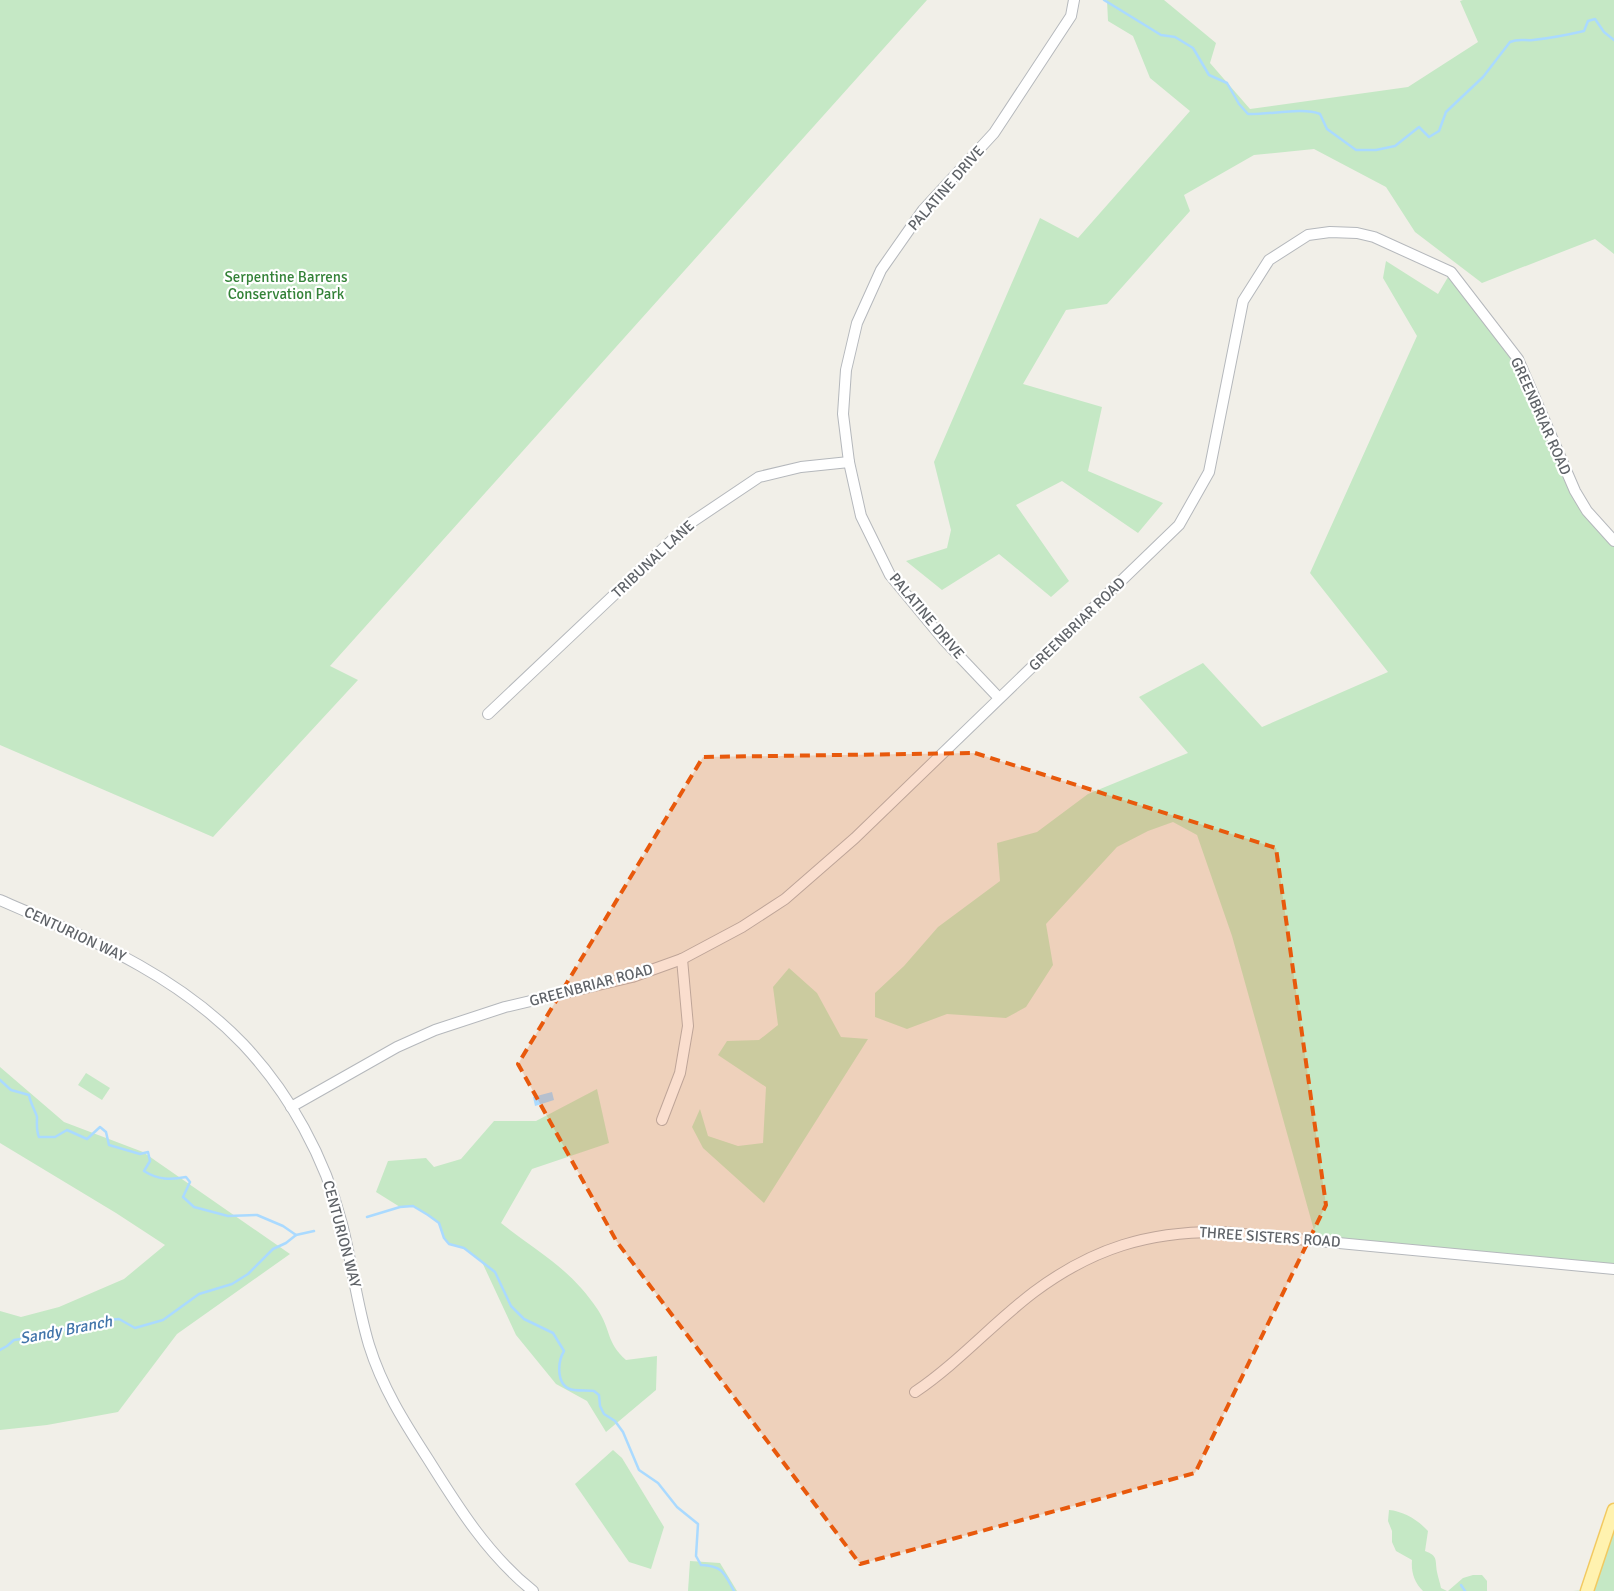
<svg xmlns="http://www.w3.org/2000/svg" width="1614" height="1591" font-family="Signika,sans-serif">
	<rect width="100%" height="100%" fill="#f1efe8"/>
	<!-- green -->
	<g fill="#c5e8c5">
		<polygon points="0,0 927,0 330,666 358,680 213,837 0,745"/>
		<polygon points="1107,0 1164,0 1216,43 1210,63 1250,109 1408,87 1478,42 1460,1 1463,0 1614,0 1614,254 1595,239 1482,283 1415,232 1386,187 1314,149 1254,155 1184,195 1190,211 1107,304 1066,310 1023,384 1102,407 1088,471 1163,503 1138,533 1062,481 1016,505 1069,581 1051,597 999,554 942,590 906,561 947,548 951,530 934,462 1040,218 1078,238 1190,111 1150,78 1133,36 1108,21"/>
		<polygon points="1386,261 1438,294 1451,272 1518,359 1578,489 1614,541 1614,1269 1317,1241 1232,936 1197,835 1173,822 1148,831 1117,847 1046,924 1053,965 1026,1007 1006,1018 947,1014 907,1029 875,1017 875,993 904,966 938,927 1000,881 997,843 1037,832 1088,794 1188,753 1139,697 1203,663 1262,727 1388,672 1310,573 1417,336 1383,278"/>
		<polygon points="789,968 817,993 841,1037 868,1039 764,1203 703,1148 692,1127 700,1109 708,1136 738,1146 763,1143 766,1087 718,1055 727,1041 759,1040 778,1025 773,987"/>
		<polygon points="0,1067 64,1122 143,1152 290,1254 177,1334 118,1412 47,1425 0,1430 0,1311 21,1317 59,1307 124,1279 165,1245 116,1213 0,1143"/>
		<polygon points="86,1073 110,1088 102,1100 78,1085"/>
		<path d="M597,1089L609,1143L532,1169L501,1223C538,1252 571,1269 598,1310C611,1330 606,1342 626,1360L657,1356L656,1390L606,1432L587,1401L556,1384L516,1335L482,1262L464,1248L449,1244L444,1238L438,1223L428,1215L413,1206L400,1207L376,1192L388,1161L426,1158L434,1167L461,1159L494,1121H536Z"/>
		<polygon points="613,1450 622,1458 664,1527 651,1569 629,1562 575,1484"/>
		<path d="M1389,1510C1403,1511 1418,1520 1428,1531L1425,1551C1438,1556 1435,1559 1437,1572C1438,1577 1440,1583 1441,1588L1447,1591H1423C1414,1582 1411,1572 1412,1560L1396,1551L1392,1542V1531L1388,1521Z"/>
		<polygon points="1614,1510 1614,1591 1573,1591 1587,1590"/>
		<polygon points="690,1561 720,1563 737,1591 688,1591"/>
		<polygon points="1473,1575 1482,1575 1487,1581 1487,1591 1448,1591 1463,1578"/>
	</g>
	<!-- water -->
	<polygon fill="#aadaff" points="552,1092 554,1100 535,1106 533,1097"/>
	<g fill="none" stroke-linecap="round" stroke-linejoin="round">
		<!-- stream -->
		<g stroke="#aadaff" stroke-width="2.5">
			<path d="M1104,0L1161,35L1175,37L1193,48L1209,75L1227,83L1239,104L1248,114C1268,115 1303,107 1320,114L1327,129L1356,150H1376L1395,146L1419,127L1429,137L1439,131L1446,112L1483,77L1510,42C1519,38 1525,41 1533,40C1551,38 1567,35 1584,31L1588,21L1595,19L1604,32L1614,40"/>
			<path d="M0,1080L11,1090L29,1095C30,1102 36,1113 37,1117C37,1125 36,1130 39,1137H55L67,1130L87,1139L100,1127L106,1132L109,1145L140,1154L148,1152L150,1161L144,1171C158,1180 171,1180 186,1177L190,1182L183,1197L194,1207L228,1216L257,1215L283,1226L296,1235"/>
			<path d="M367,1217L400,1207L413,1206L428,1215L439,1223L444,1238L449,1244L464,1248L495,1272L511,1306L524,1319L553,1333L564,1351C557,1363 556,1388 574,1390C581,1391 588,1390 594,1391L599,1395L600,1406L604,1414L615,1421L623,1432L639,1470L658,1483L677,1507L698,1524L696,1556L701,1565C723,1566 724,1573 734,1591"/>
			<polyline points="0,1350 7,1346 14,1340 53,1334 80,1323 119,1319 135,1328 163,1320 199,1294 232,1284 248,1274 273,1249 286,1243 296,1235 314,1231"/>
			<polyline points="1461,1585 1465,1591"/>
		</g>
		<!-- minor casing -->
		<g stroke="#b5b8bc" stroke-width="12">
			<g id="minor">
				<polyline points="999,698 943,639 890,575 861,516 849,462 843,414 846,370 857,323 881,270 923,210 994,133 1071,16 1074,0"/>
				<polyline points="488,714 689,524 759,477 801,467 849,462"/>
				<path d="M0,900C89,939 174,972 243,1044C290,1094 325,1158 342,1224C352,1263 357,1305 369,1345C382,1387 404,1422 428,1459C458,1507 488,1555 533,1591"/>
				<polyline points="291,1107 397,1047 435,1030 505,1007 632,977 682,959 742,927 785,899 855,838 1179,525 1209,472 1243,301 1269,260 1308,235 1330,232 1357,233 1374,237 1451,272 1518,359 1575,491 1587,511 1614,541"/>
				<polyline points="662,1120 680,1073 688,1026 682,959"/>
				<path d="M915,1392C958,1363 993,1323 1034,1292C1093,1248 1149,1231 1222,1232L1614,1269"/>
			</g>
		</g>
		<!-- major casing -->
		<g stroke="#f2c960" stroke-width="15">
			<polyline id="major" points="1587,1591 1614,1510"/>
		</g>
		<!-- minor -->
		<use href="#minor" stroke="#fff" stroke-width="10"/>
		<!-- major -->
		<use href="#major" stroke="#fff2af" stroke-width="12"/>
	</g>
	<!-- marked area -->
	<path fill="#e8590c" fill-opacity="0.2" stroke="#e8590c" stroke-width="4" stroke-dasharray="10 6" stroke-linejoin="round" d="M975,753L1276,848L1326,1205L1195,1473L860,1564L617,1242L518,1064L703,757Z"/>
	<g text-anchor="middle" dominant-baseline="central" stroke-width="4.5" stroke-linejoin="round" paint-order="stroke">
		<!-- street labels -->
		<g font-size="15" fill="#5f6368" stroke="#fff">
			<text transform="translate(946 188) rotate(-49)">PALATINE DRIVE</text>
			<text transform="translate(1541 416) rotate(66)">GREENBRIAR ROAD</text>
			<text transform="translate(653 559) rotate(-43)">TRIBUNAL LANE</text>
			<text transform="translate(927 616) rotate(50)">PALATINE DRIVE</text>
			<text transform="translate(1077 624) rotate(-44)">GREENBRIAR ROAD</text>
			<text transform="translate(75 934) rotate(25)">CENTURION WAY</text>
			<text transform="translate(591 985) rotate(-15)">GREENBRIAR ROAD</text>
			<text transform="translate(342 1234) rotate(75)">CENTURION WAY</text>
			<text transform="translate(1270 1237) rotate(4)">THREE SISTERS ROAD</text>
		</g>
		<!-- park labels -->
		<g font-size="15" fill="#348238" stroke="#fff">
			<text x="286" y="277">Serpentine Barrens<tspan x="286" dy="17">Conservation Park</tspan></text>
		</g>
		<!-- water labels -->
		<g font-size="16" font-style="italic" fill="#4174aa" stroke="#fff">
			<text transform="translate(66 1330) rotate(-11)">Sandy Branch</text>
		</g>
	</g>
</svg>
